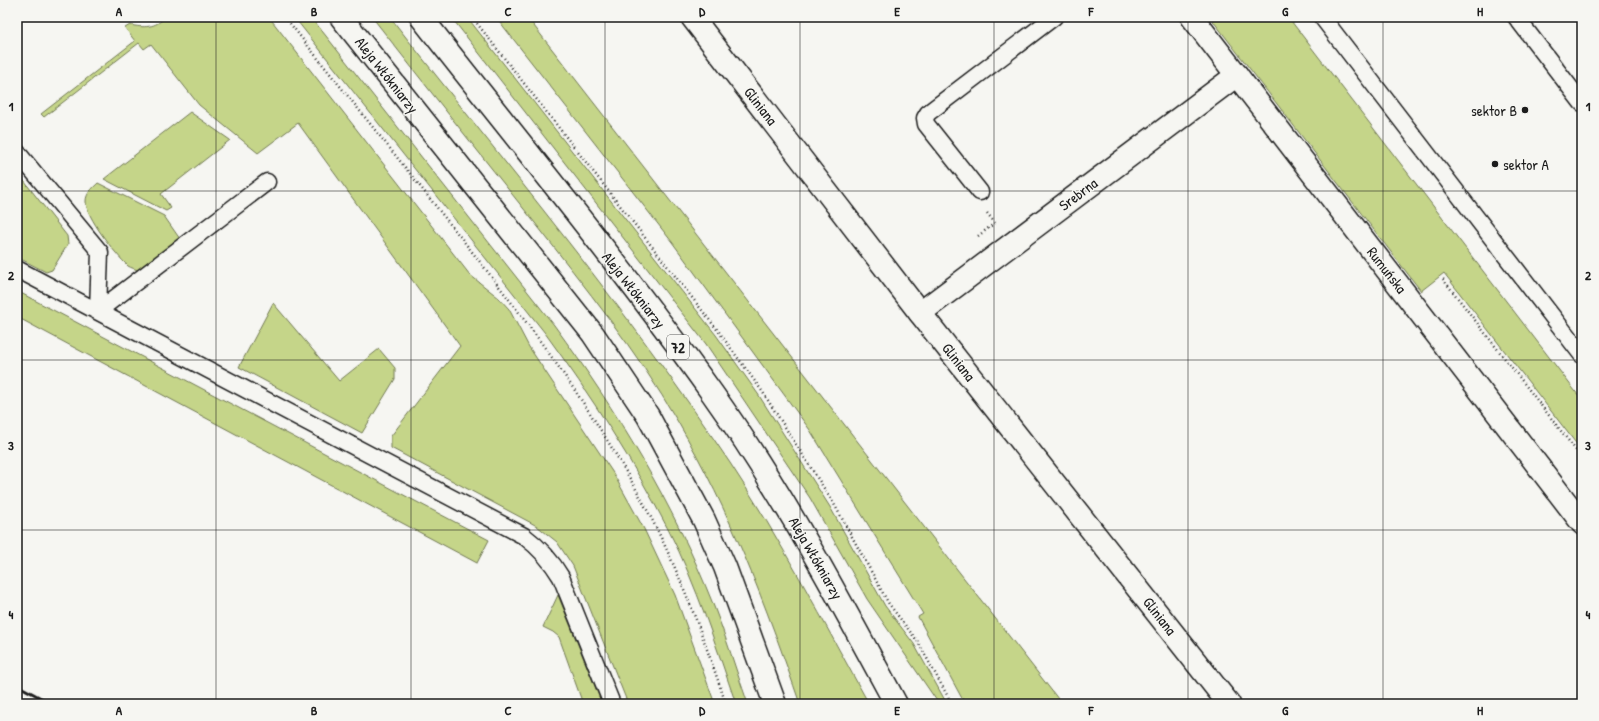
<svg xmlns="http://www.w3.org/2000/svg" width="1599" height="721" font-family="'Patrick Hand',sans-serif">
	<rect width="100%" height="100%" fill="#f6f6f2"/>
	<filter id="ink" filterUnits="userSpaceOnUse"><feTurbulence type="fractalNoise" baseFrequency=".025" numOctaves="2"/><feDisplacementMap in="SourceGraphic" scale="8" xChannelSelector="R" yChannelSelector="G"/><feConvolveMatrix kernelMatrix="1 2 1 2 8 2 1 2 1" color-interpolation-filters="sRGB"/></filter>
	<g filter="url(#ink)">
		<!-- green -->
		<g fill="#c5d589" stroke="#707852">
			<path d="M165,17H269L470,275L499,298L509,309L529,347L613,473L644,529L675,595L715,704H628L573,566L557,542L537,526L391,448V436L460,346L298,123L258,153L199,105L151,44L144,49L139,43L44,117L41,114L135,41L125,28L130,25C143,28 156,28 165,17Z"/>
			<path d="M294,17H311L554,325C617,411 673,503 713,604C726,636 736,671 748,704H736C716,646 697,586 669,531C633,461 591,396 545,333Z"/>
			<path d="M372,17H390C505,164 626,307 730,463C781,540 824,623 869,704H800C766,605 731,513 678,422C637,351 585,287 535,223C480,154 426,86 372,17Z"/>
			<polygon points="451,17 467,17 716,335 758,394 830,507 885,606 914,644 947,704 939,704 867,599 810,498 706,344"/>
			<polygon points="496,17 527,17 1062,704 965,704 918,617 923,614 810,430 672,242"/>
			<polygon points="1210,17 1288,17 1582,400 1582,451 1444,273 1421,291"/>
			<polygon points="190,112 230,140 161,194 171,208 166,211 104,179"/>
			<polygon points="17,172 67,236 68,244 52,270 46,272 17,257"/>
			<path d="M98,183L164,216L180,239L140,271C136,269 131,268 128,266C116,255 85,216 86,201C86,193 93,188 98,183Z"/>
			<polygon points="17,291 489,540 477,563 17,317"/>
			<polygon points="273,303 339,381 379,349 395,368 395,379 362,433 239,367"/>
			<polygon points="558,595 602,704 583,704 559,637 553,632 543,627"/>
		</g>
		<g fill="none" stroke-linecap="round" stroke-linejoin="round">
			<!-- service casing -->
			<g stroke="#1c1c1c" stroke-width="19">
				<g id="service">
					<polyline points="1322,17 1582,355"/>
					<polyline points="1516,17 1582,103"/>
					<polyline points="17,152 100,252 98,311 267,182"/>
					<polyline points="980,192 926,124 925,118 928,113 1054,17"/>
					<path d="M17,269L524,536C540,548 551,560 561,577L612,704"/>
				</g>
			</g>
			<!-- minor casing -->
			<g stroke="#1c1c1c" stroke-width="25">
				<g id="minor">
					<polyline points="692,17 920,313 1229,704"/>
					<polyline points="1192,17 1582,523"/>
					<polyline points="920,313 1237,75"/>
				</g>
			</g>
			<!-- primary casing -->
			<g stroke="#1c1c1c" stroke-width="25">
				<g id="primary">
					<polyline points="341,17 593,334 648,416 704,520 725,567 775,704"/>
					<path d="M421,17C518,141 620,264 712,393C782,491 839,598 896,704"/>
				</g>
			</g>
			<!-- path -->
			<g stroke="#1c1c1c" stroke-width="2.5" stroke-dasharray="1 3" stroke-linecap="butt">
				<path d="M285,17C337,83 390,148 442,214C525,318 608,425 665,546C689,597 708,651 726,704"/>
				<polyline points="472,17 719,332 762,391 834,504 889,604 918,642 952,704"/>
				<polyline points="987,213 995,223"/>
				<polyline points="978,236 995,223"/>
				<polyline points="1443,279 1582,458"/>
			</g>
			<!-- service -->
			<use href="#service" stroke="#f6f6f2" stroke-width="16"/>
			<!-- minor -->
			<use href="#minor" stroke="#f6f6f2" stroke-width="22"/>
			<!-- primary -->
			<use href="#primary" stroke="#f6f6f2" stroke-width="22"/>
			<!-- rail -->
			<polyline stroke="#1c1c1c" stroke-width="3" points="17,685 52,704"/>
		</g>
	</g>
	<!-- grid -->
	<path fill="none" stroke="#1c1c1c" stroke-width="1" stroke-opacity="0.55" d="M216,17V704M411,17V704M605,17V704M800,17V704M994,17V704M1188,17V704M1383,17V704M17,191H1582M17,360H1582M17,530H1582"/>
	<!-- markers -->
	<g fill="#1c1c1c" stroke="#f6f6f2" stroke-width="1.5">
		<circle cx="1525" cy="110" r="4"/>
		<circle cx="1495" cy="164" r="4"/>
	</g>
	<g text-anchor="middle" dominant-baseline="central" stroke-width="3" stroke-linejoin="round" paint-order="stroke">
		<!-- shield labels -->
		<rect fill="#f6f6f2" stroke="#5d5d5c" stroke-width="1" x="667" y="335" width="22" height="24" rx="3"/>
		<g font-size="14" font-weight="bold" fill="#1c1c1c">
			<text x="678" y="347">72</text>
		</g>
		<!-- street labels -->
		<g font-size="15" fill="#1c1c1c" stroke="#f6f6f2">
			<text transform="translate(387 75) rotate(52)">Aleja Włókniarzy</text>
			<text transform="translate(761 106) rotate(52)">Gliniana</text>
			<text transform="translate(1078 194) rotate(-37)">Srebrna</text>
			<text transform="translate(1387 270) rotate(52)">Rumuńska</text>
			<text transform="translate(634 290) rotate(52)">Aleja Włókniarzy</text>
			<text transform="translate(959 362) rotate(52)">Gliniana</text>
			<text transform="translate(816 558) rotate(60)">Aleja Włókniarzy</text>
			<text transform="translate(1160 616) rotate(52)">Gliniana</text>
		</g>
		<!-- poi labels -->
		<g font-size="15" fill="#1c1c1c" stroke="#f6f6f2" text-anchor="end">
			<text x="1517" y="110">sektor B</text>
			<text x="1503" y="164" text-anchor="start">sektor A</text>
		</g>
	</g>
	<!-- margin -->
	<rect width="1599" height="721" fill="none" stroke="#f6f6f2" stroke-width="44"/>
	<rect x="22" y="22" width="1555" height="677" fill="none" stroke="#1c1c1c" stroke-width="1.5"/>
	<g font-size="13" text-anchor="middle" font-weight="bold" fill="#1c1c1c">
		<text x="119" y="16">A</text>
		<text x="314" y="16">B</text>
		<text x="508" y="16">C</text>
		<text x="702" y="16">D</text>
		<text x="897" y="16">E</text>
		<text x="1091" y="16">F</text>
		<text x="1285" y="16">G</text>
		<text x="1480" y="16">H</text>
		<text x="11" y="111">1</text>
		<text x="1588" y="111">1</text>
		<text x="11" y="280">2</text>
		<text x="1588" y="280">2</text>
		<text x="11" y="450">3</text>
		<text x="1588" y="450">3</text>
		<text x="11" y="619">4</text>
		<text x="1588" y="619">4</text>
		<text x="119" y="715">A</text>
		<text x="314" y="715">B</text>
		<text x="508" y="715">C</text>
		<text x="702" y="715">D</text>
		<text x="897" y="715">E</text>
		<text x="1091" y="715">F</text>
		<text x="1285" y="715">G</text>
		<text x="1480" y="715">H</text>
	</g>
</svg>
